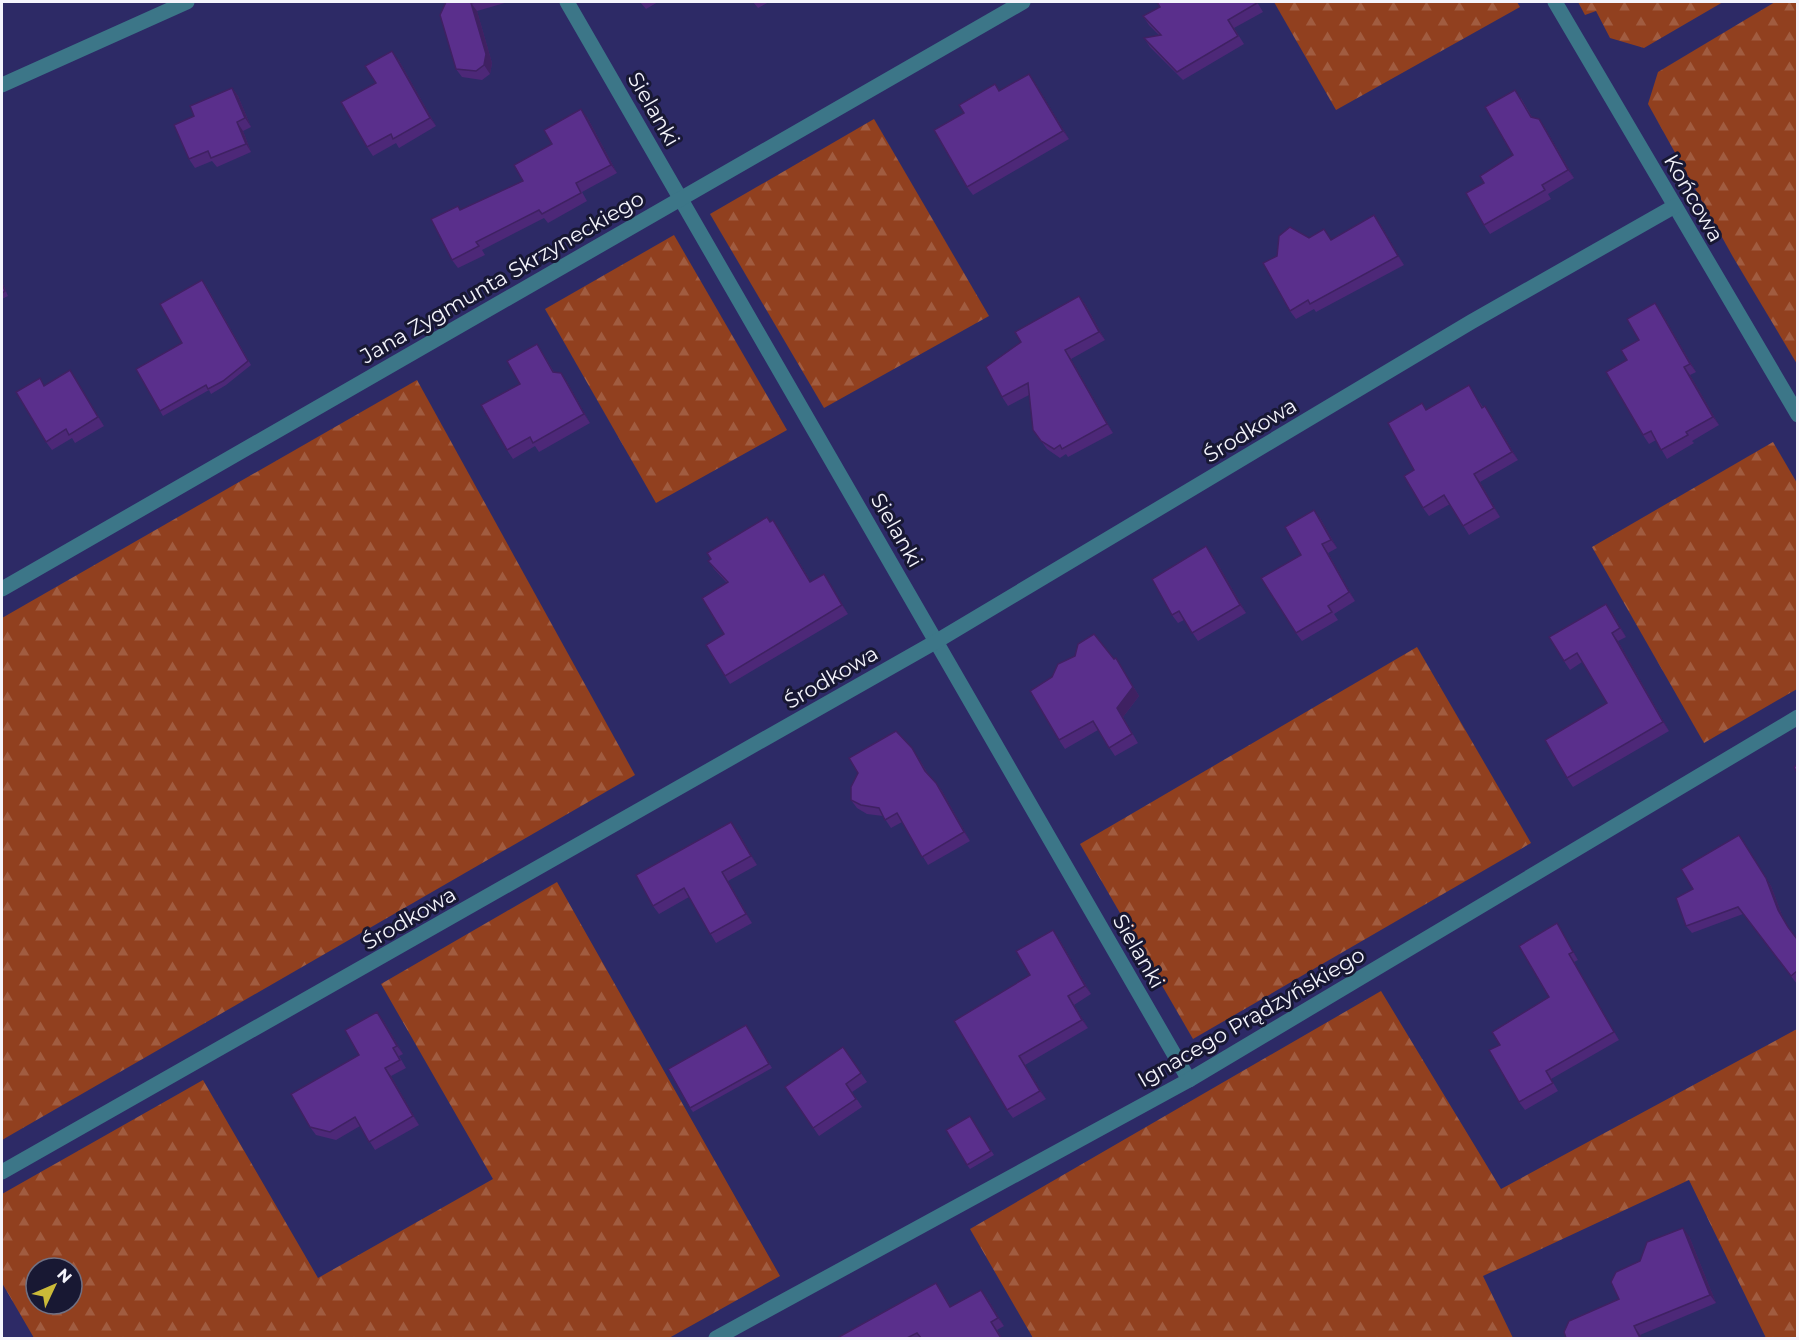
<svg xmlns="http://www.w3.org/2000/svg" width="1799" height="1340" font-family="Montserrat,sans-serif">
	<defs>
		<pattern id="forest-firs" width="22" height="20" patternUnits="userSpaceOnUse" patternTransform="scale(1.5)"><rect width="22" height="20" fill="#91401f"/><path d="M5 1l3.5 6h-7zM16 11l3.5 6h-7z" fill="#a15c40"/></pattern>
	</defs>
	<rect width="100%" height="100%" fill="#2d2a66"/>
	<!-- forest -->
	<g fill="url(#forest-firs)" fill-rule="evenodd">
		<polygon points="1274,2 1517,2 1520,7 1336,110"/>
		<polygon points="1578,2 1723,2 1644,48 1610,38 1596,11 1585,15"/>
		<polygon points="1775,2 1797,2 1797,364 1733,257 1648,104 1658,72"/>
		<polygon points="874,119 989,316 824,408 710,214"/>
		<polygon points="674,235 787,430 656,503 545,309"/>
		<polygon points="417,380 635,775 2,1140 2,618"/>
		<polygon points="1773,442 1797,483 1797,689 1704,743 1592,547"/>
		<polygon points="1417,647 1531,843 1193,1039 1080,844"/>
		<path d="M557,882L780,1276L669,1338H34L2,1283V1194L203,1080L318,1278L493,1179L381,984ZM36,1268H72V1304H36Z"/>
		<polygon points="1381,991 1501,1189 1797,1029 1797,1338 1766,1338 1689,1180 1483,1276 1513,1338 1033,1338 970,1229"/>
	</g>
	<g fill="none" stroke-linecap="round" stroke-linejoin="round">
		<!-- street -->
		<g stroke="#3c7688" stroke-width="15">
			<polyline points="567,2 1189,1080"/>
			<polyline points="1555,2 1798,415"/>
			<polyline points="2,85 187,2"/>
			<polyline points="2,589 1023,2"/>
			<polyline points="2,1172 937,641 1471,322 1675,206"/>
			<polyline points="716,1338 1189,1080 1798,717"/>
		</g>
	</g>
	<!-- wall -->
	<g fill="#4d2878">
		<polygon points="446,2 508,2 477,11 492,63 490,74 482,80 462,77 456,69"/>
		<polygon points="640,2 658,2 646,9"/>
		<polygon points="753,2 769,2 758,8"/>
		<polygon points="1157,2 1257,2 1263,12 1234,28 1244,44 1183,80 1150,47 1144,38 1159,35 1149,25 1143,16 1160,7"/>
		<polygon points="398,59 436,126 399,148 396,143 373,156 367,147 376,83"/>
		<polygon points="1035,83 1069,139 973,195 967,187 964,113 995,84 1000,91"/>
		<polygon points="232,88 238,96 251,127 243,131 251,152 217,167 212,161 195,168 189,159"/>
		<polygon points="1521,98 1532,117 1539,119 1545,128 1574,178 1548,194 1551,199 1490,234 1484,225 1484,183 1513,155"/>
		<polygon points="587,117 617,173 582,192 587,201 548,223 544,218 482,250 485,255 458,268 452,260 461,210 523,181 552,144"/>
		<polygon points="1374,215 1380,224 1404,265 1316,312 1314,309 1296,319 1290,311 1309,238 1332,240"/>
		<polygon points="2,282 8,296 2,299"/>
		<polygon points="205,284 251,365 226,385 211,394 209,390 163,416 160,411 182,343"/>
		<polygon points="1079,296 1085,304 1105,340 1071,359 1113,433 1068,457 1066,454 1060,458 1047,449 1033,430 1029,395 1008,406 1002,397 1021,342"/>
		<polygon points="1655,303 1661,312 1696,372 1690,375 1719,425 1692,441 1694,443 1667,459 1656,440 1649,444 1643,435 1627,360 1639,340"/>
		<polygon points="537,344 554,372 561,373 567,382 590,423 539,452 535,446 513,459 507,450 520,384"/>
		<polygon points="70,370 104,426 75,443 72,438 52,450 46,442"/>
		<polygon points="1474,394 1483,407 1491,415 1518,460 1480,482 1500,517 1469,535 1450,504 1429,516 1423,508 1422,403 1427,410"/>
		<polygon points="1320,518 1337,548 1328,553 1355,601 1334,614 1338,620 1302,641 1296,633 1301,555"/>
		<polygon points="770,521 779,529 811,582 824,574 848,614 730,684 725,676 727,583 714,569 708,561"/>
		<polygon points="1212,554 1246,613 1198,641 1184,620 1178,623 1172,615"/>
		<polygon points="1612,612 1626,637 1618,641 1669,731 1573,787 1567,778 1607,703 1582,662 1570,670 1564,661"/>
		<polygon points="1116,658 1139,696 1123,717 1138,743 1115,756 1098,730 1065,749 1059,740"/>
		<polygon points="918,757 928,774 936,783 942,791 970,841 928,865 902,822 891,828 883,816 867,814 857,808 851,800"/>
		<polygon points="737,830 757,865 728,881 752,923 716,943 689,897 659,914 653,906"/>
		<polygon points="1744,843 1771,886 1783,918 1790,931 1797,939 1797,984 1743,914 1692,933 1686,926 1693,889"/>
		<polygon points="1557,923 1578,960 1574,962 1619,1040 1551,1079 1558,1091 1525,1110 1519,1102 1500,1045 1549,997"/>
		<polygon points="1059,939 1091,994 1074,1005 1088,1028 1025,1065 1046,1099 1013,1118 1007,1110 1030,975"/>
		<polygon points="383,1020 403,1054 399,1056 406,1068 391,1076 419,1125 375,1150 360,1126 336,1140 316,1135 310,1127"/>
		<polygon points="746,1025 772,1068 693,1112 690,1108"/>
		<polygon points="843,1047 867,1082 852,1092 862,1107 819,1136 785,1087"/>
		<polygon points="970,1116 994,1155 970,1169 967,1165"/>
		<polygon points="1689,1236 1716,1303 1640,1335 1642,1338 1566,1338 1619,1299 1640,1261"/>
		<polygon points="936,1283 951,1307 987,1298 1004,1326 997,1330 1002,1338 837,1338"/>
	</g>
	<!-- shaded-wall -->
	<g fill="#3f2162">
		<polygon points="471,3 477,11 492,63 490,74 484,65"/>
		<polygon points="392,51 398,59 436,126 430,118"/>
		<polygon points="1029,74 1035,83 1069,139 1063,131"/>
		<polygon points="232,88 238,96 251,127 245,118"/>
		<polygon points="581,109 587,117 617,173 611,165"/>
		<polygon points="1539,119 1545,128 1574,178 1568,170"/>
		<polygon points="237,122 243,131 251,152 246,144"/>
		<polygon points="1374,215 1380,224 1404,265 1398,256"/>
		<polygon points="1079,296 1085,304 1105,340 1099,332"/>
		<polygon points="1655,303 1661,312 1696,372 1690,364"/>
		<polygon points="1065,350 1071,359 1113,433 1107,424"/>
		<polygon points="1684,367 1690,375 1719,425 1713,417"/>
		<polygon points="70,370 76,379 104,426 98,417"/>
		<polygon points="561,373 567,382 590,423 584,414"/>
		<polygon points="1485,406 1491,415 1518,460 1512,452"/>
		<polygon points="1474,474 1480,482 1500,517 1494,508"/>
		<polygon points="1314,510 1320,518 1337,548 1331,540"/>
		<polygon points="773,520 779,529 816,591 810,582"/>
		<polygon points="1322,544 1328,553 1355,601 1349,592"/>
		<polygon points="1206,546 1212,554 1246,613 1240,605"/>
		<polygon points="824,574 830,583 848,614 842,605"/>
		<polygon points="1606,604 1612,612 1626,637 1620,628"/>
		<polygon points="1612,633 1618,641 1669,731 1663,722"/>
		<polygon points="1116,658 1139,696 1123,717 1138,743 1117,708"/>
		<polygon points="912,748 918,757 931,780 925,771"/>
		<polygon points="936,783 942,791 970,841 964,832"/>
		<polygon points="731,822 737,830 757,865 751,856"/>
		<polygon points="1744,843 1771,886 1783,918 1793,934 1778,910"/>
		<polygon points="722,872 728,881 752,923 746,914"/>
		<polygon points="1557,923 1562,931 1578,960 1573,952"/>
		<polygon points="1053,930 1059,939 1091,994 1085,986"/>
		<polygon points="1569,954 1574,962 1619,1040 1614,1032"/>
		<polygon points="1068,996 1074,1005 1088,1028 1082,1020"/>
		<polygon points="377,1012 383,1020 403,1054 397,1046"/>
		<polygon points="1019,1056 1025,1065 1046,1099 1040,1091"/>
		<polygon points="385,1068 391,1076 419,1125 413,1116"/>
		<polygon points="1683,1228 1689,1236 1716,1303 1710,1295"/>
		<polygon points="981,1290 987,1298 1004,1326 998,1318"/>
		<polygon points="1634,1326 1642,1338 1640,1338"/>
	</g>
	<!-- building -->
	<g fill="#5a2f8c" stroke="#3f2162" stroke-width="1.5">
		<polygon points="446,2 475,2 471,3 486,54 484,65 476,71 456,69 440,15"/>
		<polygon points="1157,2 1256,2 1257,3 1228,20 1238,36 1177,72 1144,38 1161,35 1143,16 1160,7"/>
		<polygon points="392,51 430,118 393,139 391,134 367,147 341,102 376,83 365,66"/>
		<polygon points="1029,74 1063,131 967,187 934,130 964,113 959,105 995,84 999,91"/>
		<polygon points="232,88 245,118 237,122 246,144 211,158 208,151 189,159 174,125 194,116 190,106"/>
		<polygon points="1515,90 1531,117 1539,119 1568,170 1542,185 1545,190 1484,225 1466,193 1484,183 1480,176 1513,155 1485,107"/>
		<polygon points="581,109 611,165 576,183 581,193 542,214 539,210 476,242 479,246 452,260 431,219 458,206 460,210 523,181 514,165 552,144 544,130"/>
		<polygon points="1374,215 1398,256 1310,304 1308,300 1290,311 1263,263 1277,256 1279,236 1290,227 1309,238 1324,229 1331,240"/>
		<polygon points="202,280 248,361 223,381 208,389 206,385 160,411 136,369 182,343 160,304"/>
		<polygon points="2,284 5,291 2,293"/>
		<polygon points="1079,296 1099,332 1065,350 1107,424 1062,449 1060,445 1054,449 1041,441 1033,430 1028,383 1002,397 986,367 1021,342 1015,332"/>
		<polygon points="1655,303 1690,364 1684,367 1713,417 1686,432 1688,435 1661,450 1651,431 1643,435 1606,372 1627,360 1621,350 1639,340 1627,319"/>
		<polygon points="537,344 553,372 561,373 584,414 533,443 530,437 507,450 481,405 520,384 507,361"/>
		<polygon points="70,370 98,417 69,435 66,429 46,442 16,392 40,378 44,386"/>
		<polygon points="1469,385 1482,408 1485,406 1512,452 1474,474 1494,508 1463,526 1444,495 1423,508 1404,476 1414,470 1388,423 1422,403 1426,410"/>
		<polygon points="1314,510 1331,540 1322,544 1349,592 1328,606 1332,612 1296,633 1261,578 1301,555 1285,527"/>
		<polygon points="767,517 770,522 773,520 810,582 824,574 842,605 725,676 706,645 724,634 702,598 728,582 708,561 711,559 707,553"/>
		<polygon points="1206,546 1240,605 1192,633 1179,611 1172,615 1152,579"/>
		<polygon points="1606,604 1620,628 1612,633 1663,722 1567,778 1545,740 1607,703 1577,653 1564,661 1549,637"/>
		<polygon points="1094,634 1114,659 1116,658 1133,687 1117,708 1132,734 1109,748 1093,721 1059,740 1030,691 1052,677 1058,664 1075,656 1078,644"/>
		<polygon points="896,731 912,748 925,771 936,783 964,832 922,857 897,813 885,820 879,808 861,805 851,800 851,787 858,773 849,758"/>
		<polygon points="1797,765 1797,773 1794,767"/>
		<polygon points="731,822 751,856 722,872 746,914 710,934 684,888 653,906 636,875"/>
		<polygon points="1739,835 1766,878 1778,910 1788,927 1797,939 1797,971 1791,976 1738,907 1686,926 1676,898 1693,889 1681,869"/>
		<polygon points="1557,923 1573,952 1569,954 1614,1032 1546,1071 1553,1083 1519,1102 1489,1050 1500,1045 1492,1032 1549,997 1519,946"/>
		<polygon points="1053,930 1085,986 1068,996 1082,1020 1019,1056 1040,1091 1007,1110 954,1021 1030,975 1016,951"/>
		<polygon points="377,1012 397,1046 393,1048 400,1060 385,1068 413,1116 369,1142 355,1117 330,1132 310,1127 291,1094 359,1055 345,1030"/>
		<polygon points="746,1025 769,1064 690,1108 668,1069"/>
		<polygon points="843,1047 861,1073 846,1084 856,1099 813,1128 785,1087"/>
		<polygon points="970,1116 991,1151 967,1165 946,1130"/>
		<polygon points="1683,1228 1710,1295 1634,1326 1640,1338 1566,1338 1564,1332 1569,1321 1619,1299 1611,1282 1616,1272 1640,1261 1647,1242"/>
		<polygon points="936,1283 950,1307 981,1290 998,1318 991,1322 1001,1338 921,1338 917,1333 907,1338 837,1338"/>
	</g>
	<g text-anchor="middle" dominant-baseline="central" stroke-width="6" stroke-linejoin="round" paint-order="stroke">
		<!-- street labels -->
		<g font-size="21" fill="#f4f4fc" stroke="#181833">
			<text transform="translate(654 109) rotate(60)">Sielanki</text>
			<text transform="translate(1694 198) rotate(60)">Końcowa</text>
			<text transform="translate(502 277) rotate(-30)">Jana Zygmunta Skrzyneckiego</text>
			<text transform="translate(1250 430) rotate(-31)">Środkowa</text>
			<text transform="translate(897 530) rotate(60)">Sielanki</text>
			<text transform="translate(831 677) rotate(-30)">Środkowa</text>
			<text transform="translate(409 918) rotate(-30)">Środkowa</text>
			<text transform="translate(1139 951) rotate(60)">Sielanki</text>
			<text transform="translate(1251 1017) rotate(-30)">Ignacego Prądzyńskiego</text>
		</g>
	</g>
	<!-- border -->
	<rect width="1799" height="1340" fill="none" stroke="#f4f4fc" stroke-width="6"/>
	<!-- north arrow -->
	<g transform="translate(54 1286) rotate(46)"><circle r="28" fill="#181833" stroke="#707083" stroke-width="1.5"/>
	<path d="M0-4.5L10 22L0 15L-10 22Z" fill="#cbba39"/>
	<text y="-9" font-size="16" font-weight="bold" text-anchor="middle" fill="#f4f4fc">N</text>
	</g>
</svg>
